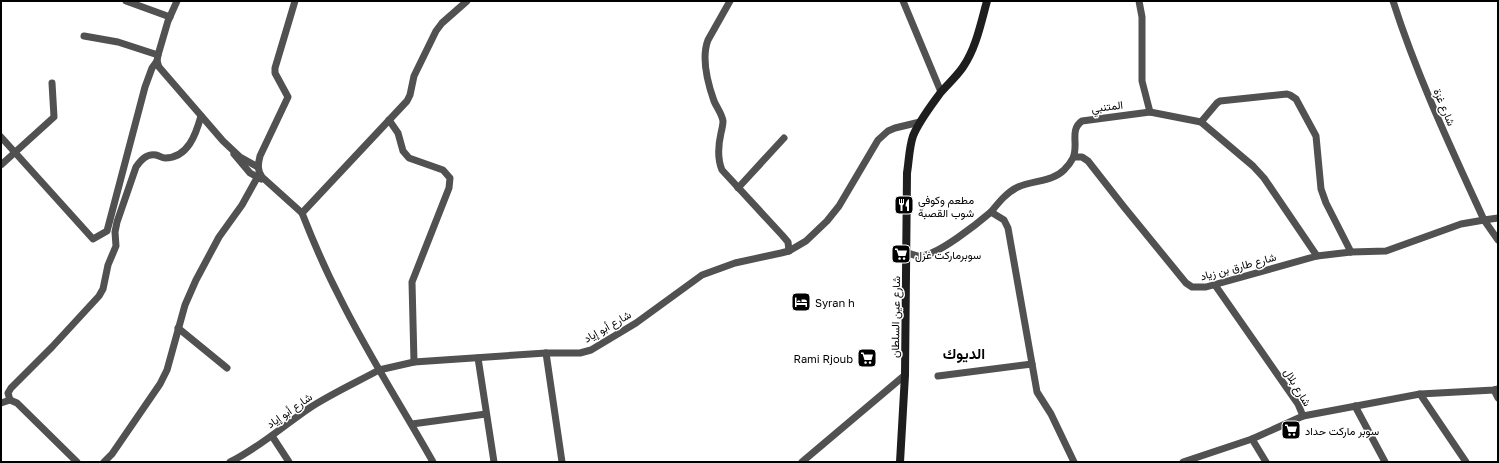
<svg xmlns="http://www.w3.org/2000/svg" width="1499" height="463" font-family="'Golos Text',Vazirmatn,sans-serif">
	<rect width="100%" height="100%" fill="#fff"/>
	<g fill="none" stroke-linecap="round" stroke-linejoin="round">
		<!-- minor -->
		<g stroke="#515151" stroke-width="7">
			<polyline points="126,1 170,17"/>
			<polyline points="177,1 168,21 158,55 157,61 159,67 223,141 240,157 258,167"/>
			<path d="M295,1L275,68V73L288,97L260,156C258,164 257,170 262,177L302,213"/>
			<path d="M730,1L708,40C701,58 708,84 714,101C717,108 722,114 723,121C723,125 722,129 721,133C718,146 717,158 722,170L782,235L788,242L789,251"/>
			<polyline points="903,1 941,92"/>
			<polyline points="1139,1 1142,17 1142,81 1150,112"/>
			<path d="M1393,1C1417,76 1451,148 1484,220L1498,218"/>
			<polyline points="84,36 118,42 158,55"/>
			<polyline points="389,120 398,133 403,151 409,158 443,170 450,178 449,188 412,282 414,362"/>
			<polyline points="1201,122 1217,103 1220,101 1287,94 1290,95 1296,99 1316,136 1321,189 1326,203 1351,252"/>
			<polyline points="1,137 93,239 107,231 145,87 152,68 157,61"/>
			<polyline points="234,154 250,173 261,179"/>
			<polyline points="1,165 54,117 52,83"/>
			<polyline points="738,188 784,138"/>
			<path d="M991,212C999,202 1007,192 1018,187C1034,180 1052,182 1064,170C1067,167 1071,162 1073,158C1079,145 1069,130 1082,121L1150,112L1201,122L1253,166L1264,178L1317,256L1206,287H1192L1186,283L1124,207L1088,161L1082,157H1074"/>
			<path d="M907,253C912,254 917,257 922,256C939,254 977,224 991,212L1004,220L1008,228L1037,392L1051,414L1074,462"/>
			<polyline points="1317,256 1351,252 1386,251 1461,224 1484,220 1498,240"/>
			<polyline points="178,328 227,368"/>
			<polyline points="546,353 562,462"/>
			<polyline points="478,358 494,462"/>
			<polyline points="938,376 1032,364"/>
			<polyline points="1494,390 1498,398"/>
			<polyline points="1420,394 1494,390 1498,389"/>
			<path d="M10,400L8,393L11,388L52,347L99,296L103,289L108,265L116,246L115,232L117,222L136,167C141,160 147,153 156,155C160,156 162,158 165,158C188,158 196,134 201,116"/>
			<polyline points="1,403 10,400 17,403 77,462"/>
			<polyline points="1355,406 1385,462"/>
			<polyline points="1303,416 1420,394 1466,462"/>
			<polyline points="412,424 486,414"/>
			<polyline points="272,436 289,462"/>
			<polyline points="1252,439 1266,462"/>
			<polyline points="104,462 112,454 160,384 167,370 185,305 196,280 219,237 242,205 257,178"/>
			<path d="M230,462C259,448 284,425 311,407C333,393 357,382 379,370L414,362L546,353H580L591,350L636,323L702,275L735,263L781,253L789,251L806,241L827,221L839,206L878,140L888,131L895,128L920,122"/>
			<path d="M433,462C402,407 367,353 339,296C325,269 313,241 302,213L407,101L410,95L414,76L436,31L442,23L467,1"/>
			<polyline points="802,462 905,375"/>
			<polyline points="1183,462 1252,439 1303,416 1298,404 1215,285"/>
		</g>
		<!-- secondary -->
		<path stroke="#1e1e1e" stroke-width="8" d="M900,462L905,375L907,173C909,161 909,148 913,136C919,121 931,106 941,92C948,84 957,76 963,67C976,48 981,23 987,1"/>
	</g>
	<!-- icons -->
	<defs>
		<g id="restaurant-square" transform="scale(1)"><rect x="-9" y="-9" width="18" height="18" rx="4" fill="#000" stroke="#fff"/><path d="M-5-6h1v4h1v-4h1v4h1v-4h1v5L-1.5 .5V6h-2V.5L-5-1ZM5-6V6H3V1.5H1.5Q1.5-4 5-6Z" fill="#fff"/></g>
		<g id="supermarket-square" transform="scale(1)"><rect x="-9" y="-9" width="18" height="18" rx="4" fill="#000" stroke="#fff"/><path d="M-6-5.5h2.5l.6 2H6L4.5 2H-2.5L-4.4-4H-6ZM-1.5 3.2a1.3 1.3 0 1 0 .1 0ZM3 3.2a1.3 1.3 0 1 0 .1 0Z" fill="#fff"/></g>
		<g id="hotel-square" transform="scale(1)"><rect x="-9" y="-9" width="18" height="18" rx="4" fill="#000" stroke="#fff"/><path d="M-6-4.5h1.5V1H6V5H4.5V3h-9V5H-6ZM-4 0a1.8 1.8 0 1 1 3.6 0ZM.5 0V-2.5h3Q6-2.5 6 0Z" fill="#fff"/></g>
	</defs>
	<g fill-rule="evenodd">
		<use href="#restaurant-square" x="904" y="205"/>
		<use href="#supermarket-square" x="901" y="254"/>
		<use href="#hotel-square" x="801" y="302"/>
		<use href="#supermarket-square" x="867" y="358"/>
		<use href="#supermarket-square" x="1291" y="430"/>
	</g>
	<g text-anchor="middle" dominant-baseline="central" stroke-width="3" stroke-linejoin="round" paint-order="stroke">
		<!-- street labels -->
		<g font-size="11" fill="#000" stroke="#fff">
			<text transform="translate(1107 106) rotate(-7)">المتنبي</text>
			<text transform="translate(1445 107) rotate(67)">شارع غزة</text>
			<text transform="translate(1238 266) rotate(-15)">شارع طارق بن زياد</text>
			<text transform="translate(895 317) rotate(-89)">شارع عين السلطان</text>
			<text transform="translate(607 326) rotate(-30)">شارع أبو إياد</text>
			<text transform="translate(1298 387) rotate(59)">شارع بلال</text>
			<text transform="translate(289 410) rotate(-35)">شارع أبو إياد</text>
		</g>
		<!-- poi labels -->
		<g font-size="11" fill="#000" stroke="#fff" text-anchor="start">
			<text x="918" y="199">مطعم وكوفي<tspan x="918" dy="13">شوب القصبة</tspan></text>
			<text x="915" y="254">سوبرماركت غزل</text>
			<text x="815" y="302">Syran h</text>
			<text x="853" y="358" text-anchor="end">Rami Rjoub</text>
			<text x="1305" y="430">سوبر ماركت حداد</text>
		</g>
		<!-- district labels -->
		<g font-size="15" font-weight="bold" fill="#000" stroke="#fff">
			<text x="964" y="353">الديوك</text>
		</g>
	</g>
	<!-- border -->
	<rect width="1499" height="463" fill="none" stroke="#000000" stroke-width="4"/>
</svg>
